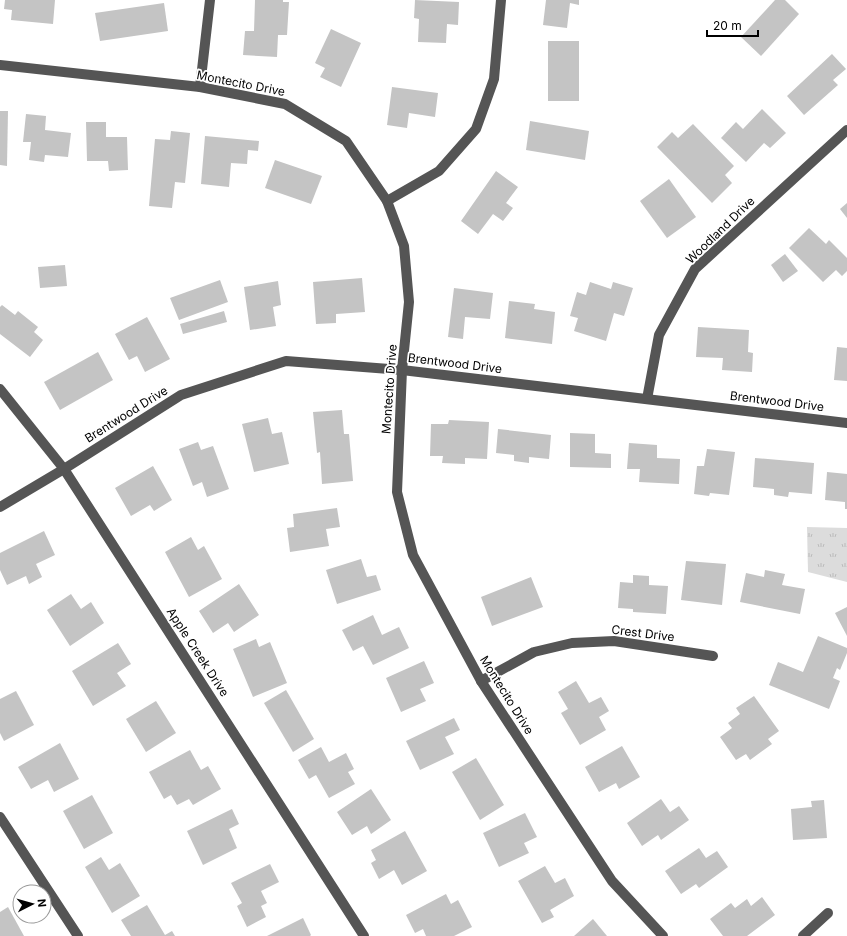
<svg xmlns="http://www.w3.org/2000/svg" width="847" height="936" font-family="Inter,sans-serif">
	<defs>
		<pattern id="grass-tufts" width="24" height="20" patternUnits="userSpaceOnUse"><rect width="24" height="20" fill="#dcdcdc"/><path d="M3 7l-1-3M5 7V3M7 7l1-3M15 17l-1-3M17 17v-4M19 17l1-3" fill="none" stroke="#bbb"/></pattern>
	</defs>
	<rect width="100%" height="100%" fill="#fff"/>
	<!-- grass -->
	<polygon fill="url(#grass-tufts)" points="807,527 847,528 847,582 808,572"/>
	<!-- building -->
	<g fill="#c4c4c4">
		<polygon points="5,0 55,0 53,24 11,20 12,10 4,9"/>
		<polygon points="255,0 283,0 283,2 289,2 287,35 278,35 277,57 243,55 245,31 254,31"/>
		<polygon points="415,0 459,2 458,25 447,24 446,43 418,42 419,19 414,18"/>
		<polygon points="546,0 579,0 579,5 570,3 567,28 543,25"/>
		<polygon points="775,0 785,0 799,14 761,56 741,37"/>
		<polygon points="164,3 168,31 100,41 95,13"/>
		<polygon points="331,29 361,43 341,87 320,77 325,68 315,63"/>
		<rect x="548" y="41" width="31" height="60"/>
		<polygon points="832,54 846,69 833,80 838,85 804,115 787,96"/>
		<polygon points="392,87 438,93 435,117 409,113 407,128 387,125"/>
		<polygon points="762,109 786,133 770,148 764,143 746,162 721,138 736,122 743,129"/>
		<polygon points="0,111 8,111 7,166 0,165"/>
		<polygon points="26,114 46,116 45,130 71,133 68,157 45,155 44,162 29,160 31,142 23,142"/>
		<polygon points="530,121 589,131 585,160 526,150"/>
		<polygon points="86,122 106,122 106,137 127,137 128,170 109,171 108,161 87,161"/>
		<polygon points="693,124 734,166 725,175 732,183 712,203 657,147 672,132 678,138"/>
		<polygon points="171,131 190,133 185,183 175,182 172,208 149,206 155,139 170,140"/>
		<polygon points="205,136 259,141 258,151 248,150 247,164 231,163 229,187 201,184"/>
		<polygon points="275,160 322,176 311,204 265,188"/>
		<polygon points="496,171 518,187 506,203 513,208 503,221 493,214 478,234 461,221"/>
		<polygon points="669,179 696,217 667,238 640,201"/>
		<polygon points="847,203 847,218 840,209"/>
		<polygon points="809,228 826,244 829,240 847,258 847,271 842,276 836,270 823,282 789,248"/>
		<polygon points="785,254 798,271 783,282 771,265"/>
		<polygon points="65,265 67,286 40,288 38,267"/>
		<polygon points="362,278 365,312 336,314 336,323 316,324 313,282"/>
		<polygon points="220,280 228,302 179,320 170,298"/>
		<polygon points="278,281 281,305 273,307 276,326 250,330 244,287"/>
		<polygon points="590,282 611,289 613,282 633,288 624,316 614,313 606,341 574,331 578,318 570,316 577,292 586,295"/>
		<polygon points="454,288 493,293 490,319 465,317 463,339 448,337"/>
		<polygon points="509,301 535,304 534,309 555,312 552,344 505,338"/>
		<polygon points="2,305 15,315 18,311 38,327 34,332 43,340 30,357 0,334 0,307"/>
		<polygon points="224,311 227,322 183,334 180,324"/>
		<polygon points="147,317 170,359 145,372 137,356 129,360 115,334"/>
		<polygon points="698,327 749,330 748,352 753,353 752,372 722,370 723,358 696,357"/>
		<polygon points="837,347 847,348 847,381 834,380"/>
		<polygon points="98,352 113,380 60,410 44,382"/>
		<polygon points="342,410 344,434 349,434 353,481 322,484 320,452 317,453 313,412"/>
		<polygon points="268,418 272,434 282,432 289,464 254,472 242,424"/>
		<polygon points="449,420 489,422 487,459 465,458 465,464 442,463 443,456 430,456 431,424 448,424"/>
		<polygon points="498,429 551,435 549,459 529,457 529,463 514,461 514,455 496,453"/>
		<polygon points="570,433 595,434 595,453 611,454 611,468 570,467"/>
		<polygon points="198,442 201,450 213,446 229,489 207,497 202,482 193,486 179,449"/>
		<polygon points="629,443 657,445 657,458 680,459 679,484 639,482 640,469 627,469"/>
		<polygon points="707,449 735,452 729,495 710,493 709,496 694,494 697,466 704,466"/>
		<polygon points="755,458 814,463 812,494 789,492 788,497 774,495 774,489 753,487"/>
		<polygon points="153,466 172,500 154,511 150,505 131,516 115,488"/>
		<polygon points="827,472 847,474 847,509 845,509 845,502 825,500"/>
		<polygon points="337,508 340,527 326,529 329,546 290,552 287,528 294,527 293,514"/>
		<polygon points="44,531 55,555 36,564 42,577 29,584 26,576 7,585 0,570 0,553"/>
		<polygon points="191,537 198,550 204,546 222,579 189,597 165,552"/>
		<polygon points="361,559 367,577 376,575 381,590 337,604 326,570"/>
		<polygon points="686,561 726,564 722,605 681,600"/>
		<polygon points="765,570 785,574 782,585 805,589 800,614 740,602 746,573 764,577"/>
		<polygon points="633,575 649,576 649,585 668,586 666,614 633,612 633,609 618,608 620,582 633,583"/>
		<polygon points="531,577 543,607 492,626 481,597"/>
		<polygon points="239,584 259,615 234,632 228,623 213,633 199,611"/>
		<polygon points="71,594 81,609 91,602 104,623 70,646 47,610"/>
		<polygon points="847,607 847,636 835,613"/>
		<polygon points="373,615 382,635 399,627 409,648 373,665 363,646 353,651 342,630"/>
		<polygon points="818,636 847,648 847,653 840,670 837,668 833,678 840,681 829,709 769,685 778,662 803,672"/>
		<polygon points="256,639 259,647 270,642 287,683 253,697 233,649"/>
		<polygon points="118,643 131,664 117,673 126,686 93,706 72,671"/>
		<polygon points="424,661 434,683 420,689 426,701 401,712 386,678"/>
		<polygon points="576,681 589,703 601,697 609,711 599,717 606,730 580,745 561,713 568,709 558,692"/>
		<polygon points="286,690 314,739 293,752 264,703"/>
		<polygon points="16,691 34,725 4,741 0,733 0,699"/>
		<polygon points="754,696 779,731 768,739 772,744 750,760 746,754 736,760 720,737 732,728 728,723 740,714 736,708"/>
		<polygon points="156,701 176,733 146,752 126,719"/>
		<polygon points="454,718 460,730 445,737 454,754 420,770 406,741"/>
		<polygon points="60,743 79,779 54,792 48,780 31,789 18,767"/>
		<polygon points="622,746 640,777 619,789 616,783 599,792 585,767"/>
		<polygon points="321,747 329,762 346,753 354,769 348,772 355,784 329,798 316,775 309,779 298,760"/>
		<polygon points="190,750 201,770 208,766 221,789 193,805 189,799 177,805 171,795 164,799 149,772"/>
		<polygon points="476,758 504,805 480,820 452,772"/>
		<polygon points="371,789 391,820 371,834 367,826 352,835 337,812"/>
		<polygon points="92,795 113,833 84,849 63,811"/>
		<polygon points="661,799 670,812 679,806 689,820 661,840 658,835 642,846 627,823"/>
		<polygon points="824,800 827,838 793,840 791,809 812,807 811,801"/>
		<polygon points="232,809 239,824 229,829 237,848 203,865 187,831"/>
		<polygon points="525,813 537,837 524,843 529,853 499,867 483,833"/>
		<polygon points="405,831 427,871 402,885 394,870 379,879 371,863 376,860 371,850"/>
		<polygon points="699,848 706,858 717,851 728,867 699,888 696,884 681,894 665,871"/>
		<polygon points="101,857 109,870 120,863 140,896 112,913 85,867"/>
		<polygon points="270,864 279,882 261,891 267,903 261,906 266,917 247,927 237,906 242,903 231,883"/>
		<polygon points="545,866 555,883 565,878 574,896 550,910 554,917 542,923 518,881"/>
		<polygon points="446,894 451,904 458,900 472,927 454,936 426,936 423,929 415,933 406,915"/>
		<polygon points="762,897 775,915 747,936 723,936 710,919 731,903 735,908 747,899 751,906"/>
		<polygon points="147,905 165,935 172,931 175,936 131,936 121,920"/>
		<polygon points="8,907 24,936 0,936 0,912"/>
		<polygon points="303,918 311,935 310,936 267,936"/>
		<polygon points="593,919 607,936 574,936"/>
	</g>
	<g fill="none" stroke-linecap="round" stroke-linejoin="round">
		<!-- minor -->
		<g stroke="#555" stroke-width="10">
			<polyline points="0,65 200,87 285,104 346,141 387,201 404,246 409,302 402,370 397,492 413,555 481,681 612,881 663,936"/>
			<polyline points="200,87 210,0"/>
			<polyline points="387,201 439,171 476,129 494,79 501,0"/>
			<polyline points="0,389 64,469 364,936"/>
			<polyline points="647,399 659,335 695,269 847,130"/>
			<polyline points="0,507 64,469 181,395 286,361 402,370 847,423"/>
			<polyline points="481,681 534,652 572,643 614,641 713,656"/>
			<polyline points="0,817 78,936"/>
			<polyline points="803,936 828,913"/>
		</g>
	</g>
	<g text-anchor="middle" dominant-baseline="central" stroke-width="3.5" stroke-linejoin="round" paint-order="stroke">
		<!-- street labels -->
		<g font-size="12" fill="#000" stroke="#fff">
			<text transform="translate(241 83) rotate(11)">Montecito Drive</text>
			<text transform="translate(720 230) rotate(-44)">Woodland Drive</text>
			<text transform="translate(455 363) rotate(7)">Brentwood Drive</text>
			<text transform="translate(389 389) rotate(-86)">Montecito Drive</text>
			<text transform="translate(777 401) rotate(7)">Brentwood Drive</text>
			<text transform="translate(126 414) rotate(-32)">Brentwood Drive</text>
			<text transform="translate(643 633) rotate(7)">Crest Drive</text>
			<text transform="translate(198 652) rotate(57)">Apple Creek Drive</text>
			<text transform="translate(507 695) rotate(58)">Montecito Drive</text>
		</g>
	</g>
	<!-- north arrow -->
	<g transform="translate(32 904) rotate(84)"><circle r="19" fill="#ffffff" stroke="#999999"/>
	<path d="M0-3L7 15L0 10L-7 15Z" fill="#000000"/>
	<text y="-6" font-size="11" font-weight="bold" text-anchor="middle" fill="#000000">N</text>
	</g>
	<!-- scale -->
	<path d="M707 30v6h51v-6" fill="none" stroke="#000000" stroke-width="2"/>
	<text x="713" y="30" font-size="12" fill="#000000" stroke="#ffffff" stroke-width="3" paint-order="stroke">20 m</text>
</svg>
